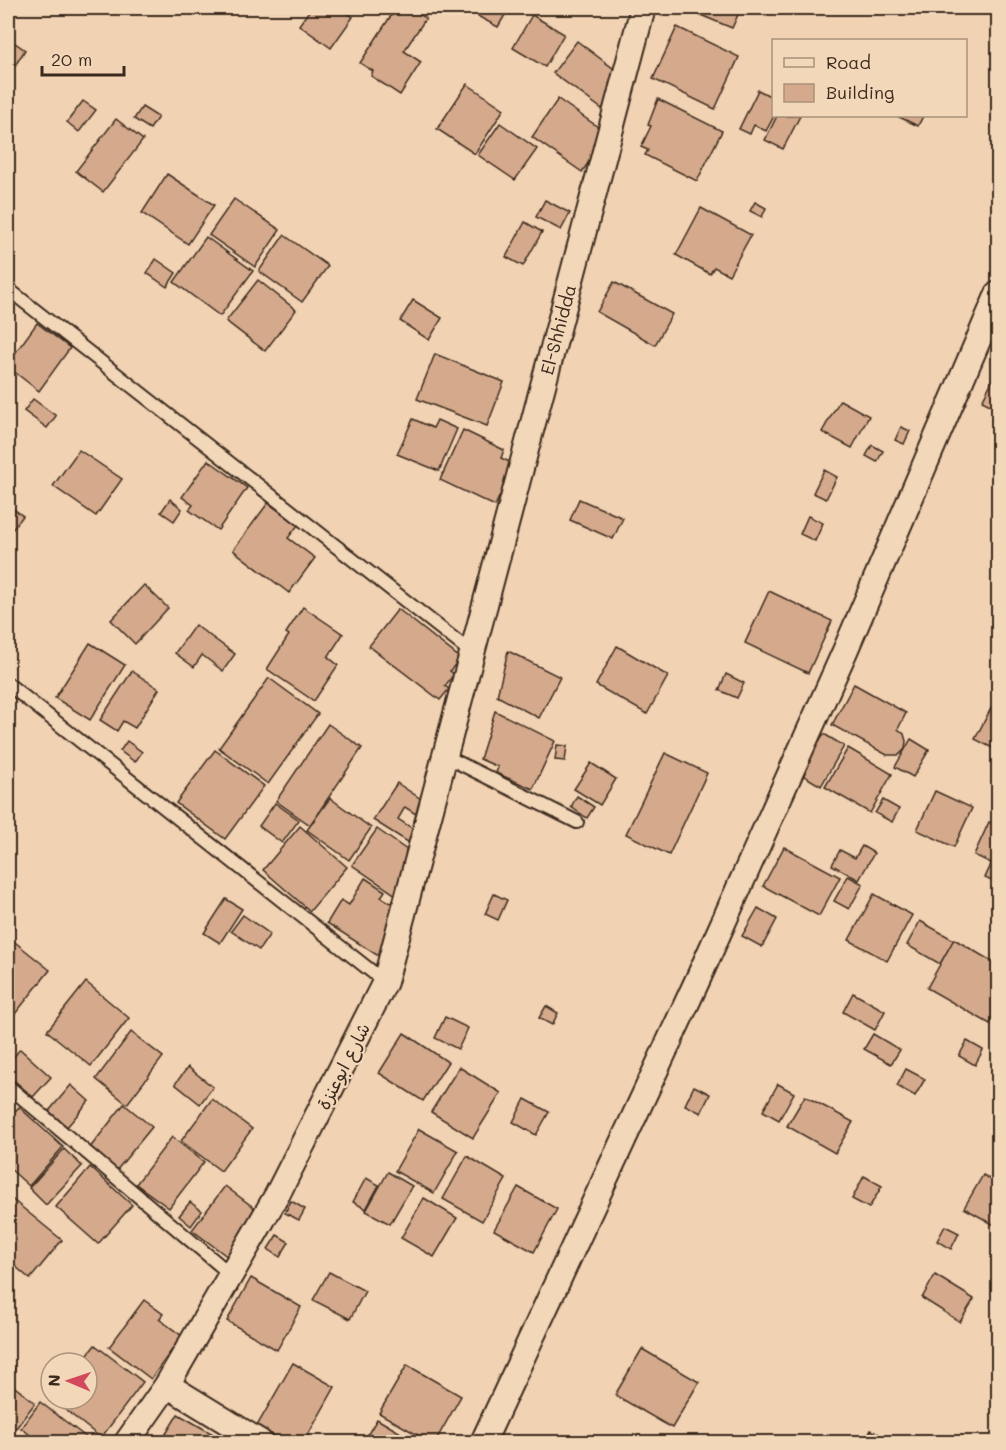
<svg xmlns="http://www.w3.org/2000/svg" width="1006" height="1450" font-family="Mali,'Playpen Sans Arabic',sans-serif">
	<rect width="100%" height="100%" fill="#f1d2b3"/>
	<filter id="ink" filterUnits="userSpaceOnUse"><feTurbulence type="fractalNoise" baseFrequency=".0167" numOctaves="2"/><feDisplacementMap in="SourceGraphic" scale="12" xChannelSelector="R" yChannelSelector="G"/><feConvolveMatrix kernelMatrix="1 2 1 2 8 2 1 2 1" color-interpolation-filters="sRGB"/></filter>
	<g filter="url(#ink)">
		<!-- building -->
		<g fill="#d5aa8c" stroke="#3b2a1e" stroke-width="1.5">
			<polygon points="311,8 340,8 353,17 331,48 299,25"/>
			<polygon points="396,8 409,8 426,18 404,51 421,62 400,95 371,76 373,71 360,63"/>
			<polygon points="470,8 509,8 498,27 468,11"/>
			<polygon points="695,8 741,8 732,28 703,16 705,12"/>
			<polygon points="532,15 564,34 545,67 513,48"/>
			<polygon points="677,27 739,57 715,109 653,79"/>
			<polygon points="8,38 25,50 8,77"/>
			<polygon points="577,41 618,72 609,84 616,89 602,109 553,73"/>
			<polygon points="467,84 504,109 475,154 437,129"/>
			<polygon points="758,90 774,98 774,116 766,131 754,125 750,134 739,129"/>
			<polygon points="558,99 608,134 582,172 532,137"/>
			<polygon points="658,99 722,131 697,181 645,155 648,150 641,147 651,126 648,125"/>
			<polygon points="83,101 96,110 79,132 67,122"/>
			<polygon points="142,107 158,117 150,129 134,119"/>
			<polygon points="777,116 800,116 783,149 765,140"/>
			<polygon points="897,116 923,116 918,126"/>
			<polygon points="116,119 143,140 103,192 76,171"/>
			<polygon points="500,123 537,149 515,180 478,155"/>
			<polygon points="167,174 214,205 188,244 142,213"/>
			<polygon points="234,199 280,230 255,267 209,235"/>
			<polygon points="545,200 570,213 561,230 536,217"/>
			<polygon points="755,202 766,208 762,217 750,211"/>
			<polygon points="701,208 751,235 729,275 714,267 710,274 676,255"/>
			<polygon points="525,222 542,232 523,266 506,257"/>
			<polygon points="284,235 328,266 302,302 259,271"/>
			<polygon points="206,237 253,271 220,316 174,282"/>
			<polygon points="156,259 176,273 167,287 147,273"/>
			<polygon points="258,280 296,310 265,351 226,321"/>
			<polygon points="614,282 672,314 655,345 597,312"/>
			<polygon points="413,300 442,318 429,340 400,321"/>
			<polygon points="37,323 70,348 39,391 8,367 8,363"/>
			<polygon points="435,354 504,382 487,426 417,399"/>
			<polygon points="997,371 998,371 998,409 982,401"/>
			<polygon points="33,399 56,416 47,428 24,411"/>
			<polygon points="840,400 869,416 852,448 822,432"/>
			<polygon points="413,419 433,428 437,420 457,429 439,471 397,454"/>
			<polygon points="901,427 910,431 904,444 895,440"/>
			<polygon points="463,430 504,450 501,458 514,464 495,506 440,480"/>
			<polygon points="872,445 883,451 877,462 866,456"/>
			<polygon points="79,450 122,479 96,516 53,486"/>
			<polygon points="208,460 247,488 218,530 189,510 193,505 182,497"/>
			<polygon points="824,470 837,477 826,499 813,493"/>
			<polygon points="170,499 182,509 174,521 161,512"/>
			<polygon points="579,499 623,518 613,539 570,520"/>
			<polygon points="268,503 298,525 288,538 315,558 289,593 233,550"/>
			<polygon points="11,507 23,516 9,534 8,512"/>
			<polygon points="808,516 823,523 815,541 800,534"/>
			<polygon points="144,585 168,608 135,644 111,620"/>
			<polygon points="769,591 832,621 808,673 745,643"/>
			<polygon points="303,607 343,634 328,657 338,665 314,701 267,669 289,635 286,633"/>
			<polygon points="398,609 460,658 450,671 454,674 445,686 449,689 440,700 369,646"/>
			<polygon points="195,625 235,654 223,671 202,655 194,667 175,653"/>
			<polygon points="90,643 125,665 90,720 55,698"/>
			<polygon points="617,646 668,676 647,714 596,685"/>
			<polygon points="508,651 560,677 539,718 497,696"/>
			<polygon points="132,671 159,689 135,728 123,721 117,731 100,720"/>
			<polygon points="726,674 744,683 737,698 719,690"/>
			<polygon points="269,678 318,714 268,784 219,748"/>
			<polygon points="854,684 906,713 898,729 904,734 906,741 905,749 899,755 887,755 832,725"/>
			<polygon points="997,697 998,697 998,751 975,739"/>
			<polygon points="495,711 555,741 533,789 496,773 498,767 480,759"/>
			<polygon points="328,724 362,748 310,825 276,801"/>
			<polygon points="824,734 844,746 821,786 801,774"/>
			<polygon points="911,739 929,750 913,777 895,767"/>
			<polygon points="127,741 142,752 135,762 120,751"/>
			<polygon points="557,745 567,746 565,761 555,760"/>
			<polygon points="848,748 892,774 870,813 825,787"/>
			<polygon points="215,750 264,786 225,839 176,803"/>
			<polygon points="665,753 707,773 669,855 626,834"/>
			<polygon points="591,763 616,779 600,805 574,789"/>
			<polygon points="397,783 430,805 422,818 405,807 398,819 419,833 411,844 373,820"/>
			<polygon points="935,791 972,808 954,847 917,830"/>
			<polygon points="577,796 594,807 587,818 571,807"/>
			<polygon points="330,798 371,828 349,860 307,830"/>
			<polygon points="883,800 899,809 892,822 875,813"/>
			<polygon points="275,803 299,820 282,843 259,826"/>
			<polygon points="989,822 998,826 998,848 991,863 974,855"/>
			<polygon points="300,826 347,867 310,911 263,870"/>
			<polygon points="377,829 411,853 396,895 352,865"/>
			<polygon points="862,846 874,853 859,880 832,865 840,850 855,858"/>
			<polygon points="784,847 840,877 819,916 763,886"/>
			<polygon points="998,849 998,884 985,878"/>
			<polygon points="848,876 863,884 849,909 834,901"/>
			<polygon points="365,878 385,891 381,897 404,911 383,959 327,923 341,900 349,905"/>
			<polygon points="494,894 507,900 498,920 485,914"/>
			<polygon points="874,894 912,915 887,961 849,940"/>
			<polygon points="226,899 242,909 220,943 204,933"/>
			<polygon points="758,908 777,919 762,947 742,936"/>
			<polygon points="243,915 270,934 259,950 231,931"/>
			<polygon points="8,920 15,926 8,934"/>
			<polygon points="920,921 954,940 940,964 907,945"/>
			<polygon points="11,939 50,970 11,1019 8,1016 8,943"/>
			<polygon points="954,939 998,965 998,1010 990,1024 927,988"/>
			<polygon points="86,982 129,1018 91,1066 47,1031"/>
			<polygon points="853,993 885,1011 875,1030 843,1012"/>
			<polygon points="546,1006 558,1013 552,1025 539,1018"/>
			<polygon points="445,1017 468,1028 458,1049 435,1038"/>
			<polygon points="131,1032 163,1057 127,1104 96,1079"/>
			<polygon points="404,1033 448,1062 423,1101 379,1073"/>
			<polygon points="873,1034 900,1050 891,1064 864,1049"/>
			<polygon points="967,1041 983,1050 975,1065 959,1056"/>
			<polygon points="20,1049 51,1077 33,1097 8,1075 8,1064"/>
			<polygon points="188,1067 213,1087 200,1104 175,1084"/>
			<polygon points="459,1067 501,1093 473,1138 431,1112"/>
			<polygon points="906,1069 925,1079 915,1096 897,1086"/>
			<polygon points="778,1084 794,1093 779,1120 763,1111"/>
			<polygon points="71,1085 89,1101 67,1127 49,1111"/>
			<polygon points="694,1086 710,1094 701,1113 685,1105"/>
			<polygon points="805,1096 853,1122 835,1153 787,1126"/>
			<polygon points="212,1099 252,1129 221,1171 181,1141"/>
			<polygon points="525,1099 549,1112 536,1135 513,1122"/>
			<polygon points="124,1104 152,1127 116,1171 89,1149"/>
			<polygon points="19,1107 63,1147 29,1186 8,1167 8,1119"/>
			<polygon points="419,1129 458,1151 434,1193 395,1171"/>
			<polygon points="172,1137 204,1162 169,1208 136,1184"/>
			<polygon points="64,1149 82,1166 46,1205 29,1188"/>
			<polygon points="467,1156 506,1179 482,1221 443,1199"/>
			<polygon points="90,1167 132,1205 98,1244 56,1207"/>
			<polygon points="388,1172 412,1186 390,1224 366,1211"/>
			<polygon points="983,1175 998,1184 998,1227 964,1208"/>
			<polygon points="864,1176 882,1186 869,1208 852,1199"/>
			<polygon points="366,1178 379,1185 366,1209 353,1202"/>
			<polygon points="225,1186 261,1213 228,1257 192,1230"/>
			<polygon points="518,1187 557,1209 534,1252 494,1230"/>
			<polygon points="8,1196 62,1240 30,1279 8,1260"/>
			<polygon points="424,1198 457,1218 434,1257 401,1238"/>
			<polygon points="291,1201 305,1209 299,1220 285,1213"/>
			<polygon points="190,1202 202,1211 191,1226 179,1216"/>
			<polygon points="945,1226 959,1233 951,1249 937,1241"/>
			<polygon points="277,1235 289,1242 280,1257 268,1249"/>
			<polygon points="329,1272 365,1291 350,1319 313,1300"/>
			<polygon points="8,1274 15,1280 8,1289"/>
			<polygon points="935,1275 974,1299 960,1322 922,1298"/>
			<polygon points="251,1278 301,1307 277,1350 227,1321"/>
			<polygon points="144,1300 163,1314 159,1319 182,1336 151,1379 109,1347"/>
			<polygon points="95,1345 143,1382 101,1438 53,1400 87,1399 87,1363 81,1363"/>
			<polygon points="642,1349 699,1382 672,1428 615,1395"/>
			<polygon points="8,1363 15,1369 8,1378"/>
			<polygon points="293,1363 335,1387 304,1442 285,1442 257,1426"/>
			<polygon points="407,1365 461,1396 435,1442 430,1442 379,1413"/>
			<polygon points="11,1384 35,1403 8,1439 8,1388"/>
			<polygon points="40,1402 91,1441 90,1442 22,1442 29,1434 21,1428"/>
			<polygon points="178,1414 225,1441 224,1442 161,1442"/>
			<polygon points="377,1419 416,1442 363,1442"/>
			<polygon points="871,1430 888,1439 886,1442 864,1442"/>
		</g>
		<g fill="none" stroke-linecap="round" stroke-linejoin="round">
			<!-- lane casing -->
			<g stroke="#3b2a1e" stroke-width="16">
				<g id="lane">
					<polyline points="8,289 472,653"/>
					<polyline points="8,684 385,982"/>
					<polyline points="447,757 577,822"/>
					<polyline points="8,1086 229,1273"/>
				</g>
			</g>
			<!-- street casing -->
			<g stroke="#3b2a1e" stroke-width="28">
				<g id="street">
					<polyline points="167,1385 260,1442"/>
					<path id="s1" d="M127,1442L167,1385L277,1195L385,982L643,8"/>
					<polyline points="483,1442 698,979 845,651 998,294"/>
				</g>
			</g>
			<!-- lane -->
			<use href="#lane" stroke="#f3d7b9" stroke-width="12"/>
			<!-- street -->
			<use href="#street" stroke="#f3d7b9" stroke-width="24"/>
		</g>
	</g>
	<g text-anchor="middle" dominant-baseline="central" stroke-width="4.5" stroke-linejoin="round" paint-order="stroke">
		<!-- street labels -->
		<g font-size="18" fill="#3b2a1e" stroke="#f3d7b9">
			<text stroke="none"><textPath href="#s1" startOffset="1203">El-Shhidda</textPath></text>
			<text transform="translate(343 1066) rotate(-63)">شارع ابوعنزة</text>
		</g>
	</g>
	<!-- margin -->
	<rect width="1006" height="1450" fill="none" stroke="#f3d7b9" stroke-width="30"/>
	<rect x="15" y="15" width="976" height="1420" fill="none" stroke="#3b2a1e" stroke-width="2" filter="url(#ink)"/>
	<!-- legend -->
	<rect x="772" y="39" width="195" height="78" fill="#f3d7b9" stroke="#a9927b" stroke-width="1.5"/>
	<rect x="784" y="58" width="30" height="9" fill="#f3d7b9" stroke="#a9927b" stroke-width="1.5"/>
	<text x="826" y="69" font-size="18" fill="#3b2a1e">Road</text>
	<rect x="784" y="84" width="30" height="18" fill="#d5aa8c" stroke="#a9927b" stroke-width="1.5"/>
	<text x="826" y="99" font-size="18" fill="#3b2a1e">Building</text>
	<!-- north arrow -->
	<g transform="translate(69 1381) rotate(272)"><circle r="28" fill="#f3d7b9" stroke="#a9927b" stroke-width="1.5"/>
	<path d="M0-4.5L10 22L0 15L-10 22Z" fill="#d1495b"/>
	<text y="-9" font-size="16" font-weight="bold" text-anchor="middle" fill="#3b2a1e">N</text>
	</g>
	<!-- scale -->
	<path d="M42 66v9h82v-9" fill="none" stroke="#3b2a1e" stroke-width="3"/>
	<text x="51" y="66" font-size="18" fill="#3b2a1e" stroke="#f3d7b9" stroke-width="4.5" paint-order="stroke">20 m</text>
</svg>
